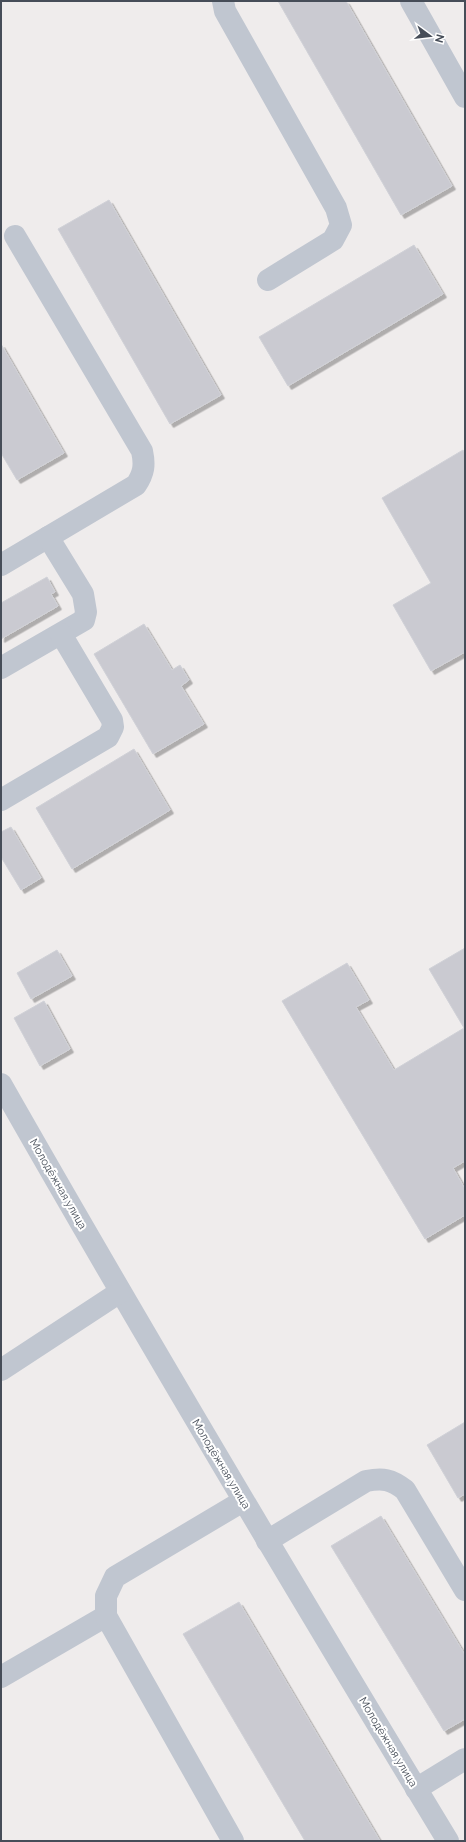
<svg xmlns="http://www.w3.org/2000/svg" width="466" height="1842" font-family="Raleway,sans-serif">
	<defs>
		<filter id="shadow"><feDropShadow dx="3.5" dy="3.5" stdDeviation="0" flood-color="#0004"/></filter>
	</defs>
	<rect width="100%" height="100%" fill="#efecec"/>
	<!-- building -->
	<g fill="#cacad1" stroke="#d0d1d7" filter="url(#shadow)">
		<polygon points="278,1 346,1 452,186 401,215"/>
		<polygon points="109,200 221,395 170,424 58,229"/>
		<polygon points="414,245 443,294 288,386 259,337"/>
		<polygon points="1,344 64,453 17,480 1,453"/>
		<polygon points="463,450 465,453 465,652 431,671 393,605 431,583 382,498"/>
		<polygon points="47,577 55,592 51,594 58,606 1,639 1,603"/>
		<polygon points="144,624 172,670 180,665 189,680 181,686 204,724 153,754 94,654"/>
		<polygon points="134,749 170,810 72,869 36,808"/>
		<polygon points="11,827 41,878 21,890 1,857 1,832"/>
		<polygon points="465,948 465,1161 453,1168 465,1189 465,1215 425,1239 282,1001 347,963 369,1000 356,1007 394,1070 464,1028 429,969"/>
		<polygon points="57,950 72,976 31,999 17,973"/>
		<polygon points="44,1001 70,1049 40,1066 14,1018"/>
		<polygon points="465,1422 465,1494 458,1498 427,1445"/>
		<polygon points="381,1516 465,1655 465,1719 444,1731 331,1546"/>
		<polygon points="239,1602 380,1841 305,1841 183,1634"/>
	</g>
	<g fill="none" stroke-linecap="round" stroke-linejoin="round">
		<!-- minor -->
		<g stroke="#c0c6d0" stroke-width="22">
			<polyline points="223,1 225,11 336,208 341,225 333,240 268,280"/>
			<polyline points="411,1 465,97"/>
			<path d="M1,565L136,485C144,473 145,465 142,451L15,236"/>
			<polyline points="1,668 84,620 86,612 83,594 48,537"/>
			<polyline points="1,800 108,737 113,727 112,720 61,634"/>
			<path d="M1,1084C146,1339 296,1590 448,1841"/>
			<polyline points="1,1370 120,1292"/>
			<path d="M267,1541L366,1481C383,1478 391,1479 405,1490L465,1590"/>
			<polyline points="1,1677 106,1616"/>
			<polyline points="416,1789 465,1759"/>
			<polyline points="233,1841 106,1616 106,1596 115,1577 243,1501"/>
		</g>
	</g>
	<g text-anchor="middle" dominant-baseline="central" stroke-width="4" stroke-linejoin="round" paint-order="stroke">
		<!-- street labels -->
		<g font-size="11" fill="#464d58" stroke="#fff">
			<text transform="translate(58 1184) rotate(60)">Молодёжная улица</text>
			<text transform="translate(221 1464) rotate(59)">Молодёжная улица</text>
			<text transform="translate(388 1742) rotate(59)">Молодёжная улица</text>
		</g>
	</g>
	<!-- border -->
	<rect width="466" height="1842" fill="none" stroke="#464d58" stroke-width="4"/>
	<!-- north arrow -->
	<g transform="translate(430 36) rotate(105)" stroke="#ffffff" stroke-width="3" paint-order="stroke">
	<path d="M0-3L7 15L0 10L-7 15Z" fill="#464d58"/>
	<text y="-6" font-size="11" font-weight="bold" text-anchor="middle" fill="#464d58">N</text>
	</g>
</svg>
